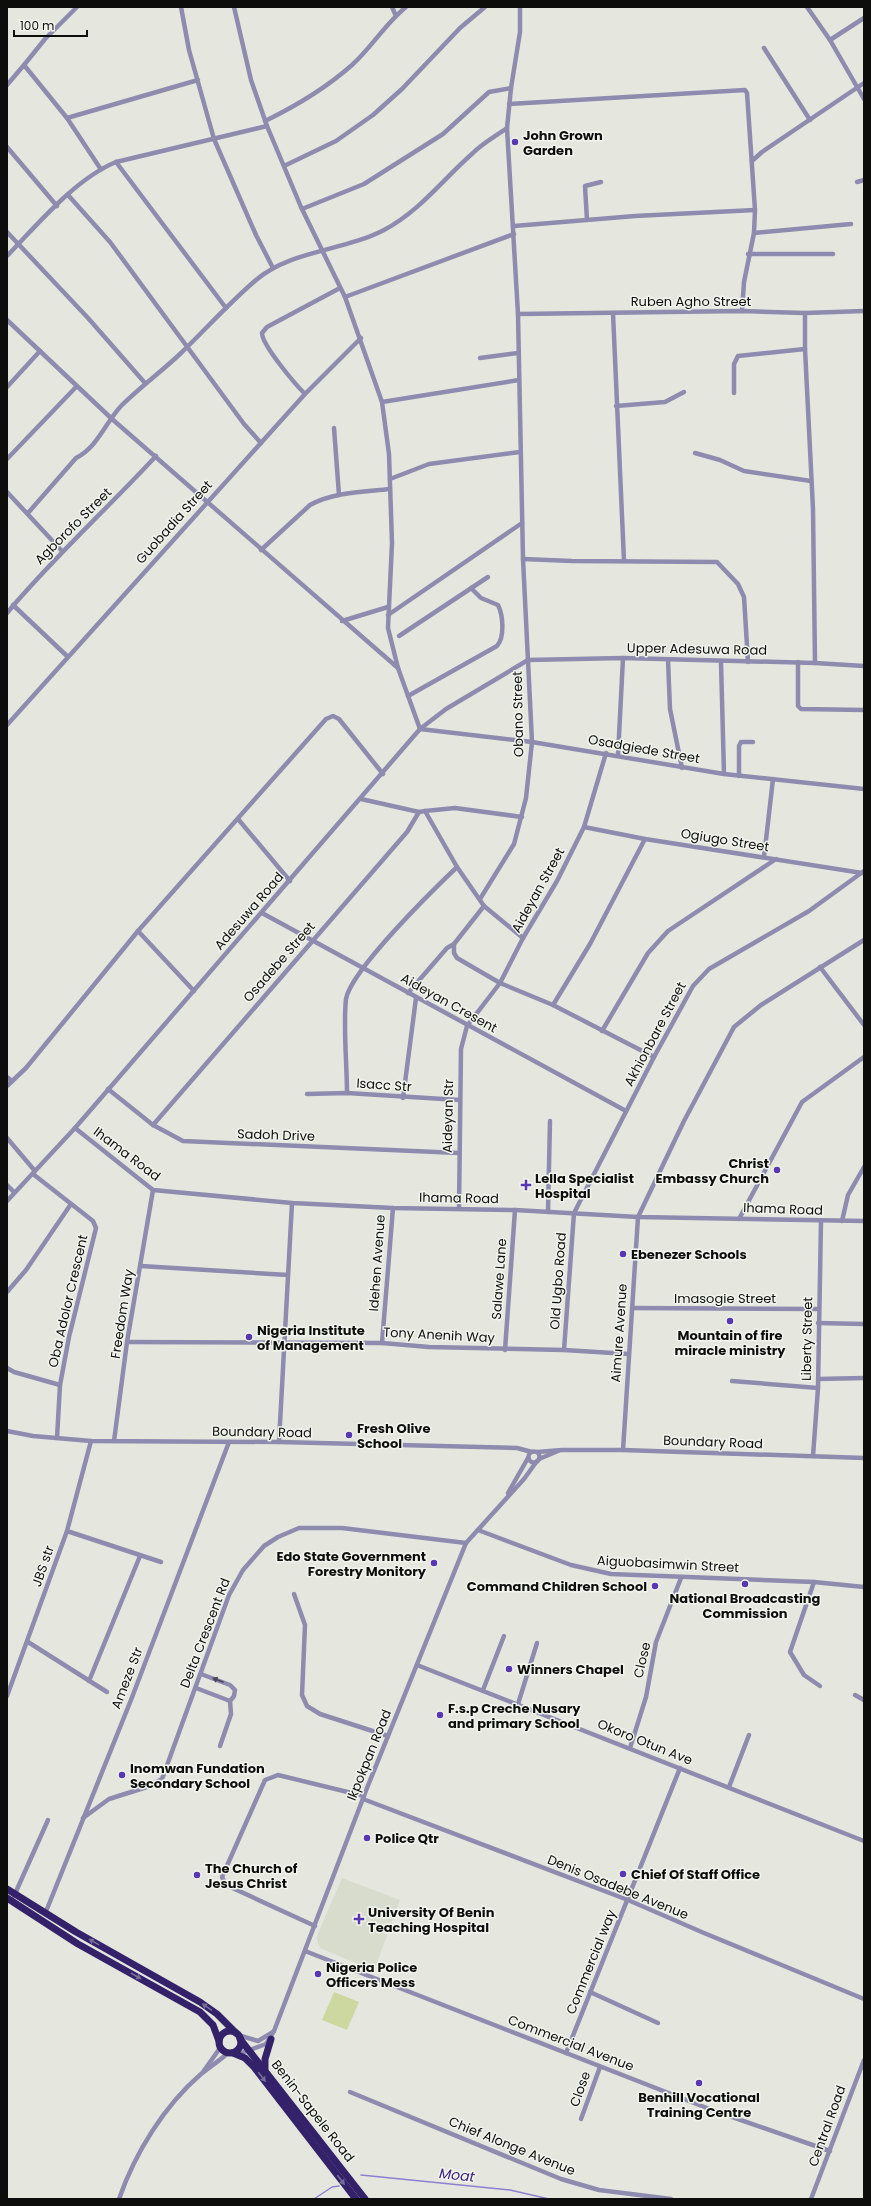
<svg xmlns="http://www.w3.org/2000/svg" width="871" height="2206" font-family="Poppins,sans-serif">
	<rect width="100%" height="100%" fill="#e5e7df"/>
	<!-- built -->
	<polygon fill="#d8dccd" points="342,1878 400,1900 374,1971 320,1948 316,1938"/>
	<!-- garden -->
	<polygon fill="#cdd8a1" points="334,1992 359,2002 347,2030 322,2020"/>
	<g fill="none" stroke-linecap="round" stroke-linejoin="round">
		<!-- stream -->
		<g stroke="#8c80d2" stroke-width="1.5">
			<polyline points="361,2175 510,2190 549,2199"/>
			<polyline points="314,2199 332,2187 339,2186"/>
		</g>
		<!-- minor -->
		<g stroke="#8e8baf" stroke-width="4.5">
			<polyline points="77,7 45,39 24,65 67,118 100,168"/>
			<polyline points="181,7 189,50 214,139 256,235 273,268"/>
			<polyline points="234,7 251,80 267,126 301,207 345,297 382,402 389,454 392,543 388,628 398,668 420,729"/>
			<polyline points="392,7 396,16"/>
			<polyline points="807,7 830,40 864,99"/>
			<polyline points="830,40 864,18"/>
			<polyline points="764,48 810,120"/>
			<polyline points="7,85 24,65"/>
			<polyline points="509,104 745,90 747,93 755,210 754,233 744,282 742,311"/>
			<polyline points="67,118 198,80"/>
			<path d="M265,121C296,106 326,88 352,65C372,47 385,24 406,7"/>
			<polyline points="7,147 57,206"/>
			<polyline points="752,161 762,152 864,83"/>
			<polyline points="116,162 226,308"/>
			<polyline points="284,166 336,141 373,115 402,89 460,28 485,7"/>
			<polyline points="857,182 864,180"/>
			<polyline points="68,195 110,242 244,424 261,443"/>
			<polyline points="302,209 364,184 443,134 489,92 511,88"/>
			<polyline points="587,220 585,186 601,182"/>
			<polyline points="514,226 635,216 755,210"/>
			<polyline points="7,232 88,318 145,383"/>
			<polyline points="754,233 851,224"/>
			<polyline points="748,254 833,254"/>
			<path d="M7,256C38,224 75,179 116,162L267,126"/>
			<polyline points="345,297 514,234"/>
			<polyline points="613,313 624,561"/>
			<polyline points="805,313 805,349 813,509 815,663"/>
			<polyline points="518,314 742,311 805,313 864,311"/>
			<polyline points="7,320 112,419 398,668"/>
			<polyline points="480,358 518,353"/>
			<polyline points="7,387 40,351"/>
			<polyline points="734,393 734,364 738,356 805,349"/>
			<path d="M305,394C295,384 262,345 262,333L267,327L340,288"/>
			<polyline points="382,402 519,380"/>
			<polyline points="616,406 665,402 684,392"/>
			<polyline points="334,428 339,495"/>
			<polyline points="695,453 720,460 744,471 811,481"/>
			<polyline points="7,459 76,387"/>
			<polyline points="390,479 429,464 520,452"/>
			<polyline points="7,492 62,551"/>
			<path d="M28,513L76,458C97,448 106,422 121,406C140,387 161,372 180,354C205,330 229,303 256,280C291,250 344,251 384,230C420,211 443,179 473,153C483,143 496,136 507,128"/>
			<path d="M261,550L310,505C334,492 363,492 390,489"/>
			<polyline points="523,559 572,561 717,562 738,584 744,597 748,662"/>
			<polyline points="13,605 67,656"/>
			<path d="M7,613C54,557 107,509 156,456"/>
			<polyline points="388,615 522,523"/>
			<polyline points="342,621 388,607"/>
			<polyline points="399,636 488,577"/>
			<polyline points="668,660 670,709 682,768"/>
			<polyline points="721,662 724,774"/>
			<polyline points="798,662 798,706 801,709 864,710"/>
			<path d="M408,696L497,646C505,637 503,615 498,605L481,598L471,588"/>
			<polyline points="7,725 305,394 361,338"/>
			<polyline points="420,729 532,742 724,774 864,789"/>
			<polyline points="618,755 623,658"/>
			<polyline points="739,776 739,746 741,742 753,742"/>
			<polyline points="361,799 419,812 425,811 457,867 484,906"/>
			<polyline points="425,811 455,808 522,817"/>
			<polyline points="238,819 290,881"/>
			<polyline points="584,827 645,839 862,873"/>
			<polyline points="764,857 773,779"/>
			<polyline points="480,899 514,844 526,798 532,742 523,559 518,314 507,128 511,88 520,32 520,7"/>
			<polyline points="262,913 626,1111"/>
			<polyline points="138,931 194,991"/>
			<polyline points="523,938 484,906 454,944 454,953 457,958 500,983 553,1005 654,1057"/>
			<polyline points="820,967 864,1025"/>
			<polyline points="408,993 447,948 454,944"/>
			<polyline points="553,1005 590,944 645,839"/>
			<polyline points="602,1031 648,953 668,931 776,859"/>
			<polyline points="7,1077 12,1081"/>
			<polyline points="7,1086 26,1068 138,931 326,719 333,716 339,719 383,774"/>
			<polyline points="108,1089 153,1125 183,1141 459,1153"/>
			<path d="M347,1093C347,1065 343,1026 346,999C351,970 434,889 457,867"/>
			<polyline points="307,1094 347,1093 459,1100"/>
			<polyline points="403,1098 416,998"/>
			<polyline points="153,1125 407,832 419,812"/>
			<polyline points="75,1128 153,1190 292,1203 393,1208 515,1210 638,1217 864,1221"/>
			<polyline points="7,1138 35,1171"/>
			<polyline points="33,1174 93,1221 96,1228 69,1337 60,1385 57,1438"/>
			<polyline points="7,1185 14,1192"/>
			<polyline points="7,1201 75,1128 420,729 446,709 528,660 623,658 815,663 864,666"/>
			<polyline points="459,1208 461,1049 467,1026 500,983 523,938 557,881 584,827 606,753"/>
			<polyline points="548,1212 550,1121"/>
			<polyline points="739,1219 802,1102 864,1057"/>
			<polyline points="842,1221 848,1195 864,1167"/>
			<polyline points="141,1266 288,1275"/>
			<polyline points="7,1292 26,1270 71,1204"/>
			<polyline points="632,1308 818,1309"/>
			<polyline points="818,1323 864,1324"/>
			<polyline points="127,1342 382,1343 429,1347 564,1350 629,1354"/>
			<polyline points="382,1343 393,1208"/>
			<polyline points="505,1350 515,1210"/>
			<polyline points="564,1350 574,1213 654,1057 693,986 709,969 809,911 864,871"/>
			<polyline points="7,1368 14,1372 60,1385"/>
			<polyline points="818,1379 864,1378"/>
			<polyline points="732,1381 818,1388"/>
			<polyline points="7,1431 33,1436 91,1441 279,1442 517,1448 532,1452"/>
			<polyline points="114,1441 127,1342 153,1190"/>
			<polyline points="279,1442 292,1203"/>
			<polyline points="623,1450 638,1217 684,1121 734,1027 761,1005 864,940"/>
			<circle cx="534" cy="1457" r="5.5"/>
			<polyline points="537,1452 562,1450 623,1450 864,1458"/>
			<polyline points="813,1456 818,1388 821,1221"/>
			<polyline points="539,1459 558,1451"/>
			<polyline points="508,1493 528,1458"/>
			<polyline points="478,1530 571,1565 611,1574 814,1582 864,1587"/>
			<polyline points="67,1531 161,1562"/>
			<polyline points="814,1582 790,1652 804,1675 820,1686"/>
			<polyline points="294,1594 305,1625 302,1695 307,1706 320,1714 388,1736"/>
			<polyline points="28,1642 107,1692"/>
			<polyline points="417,1665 864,1841"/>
			<polyline points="201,1674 230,1685 235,1690 234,1696 230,1701 231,1714 220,1746"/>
			<polyline points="89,1681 140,1556"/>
			<polyline points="196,1688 230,1701"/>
			<polyline points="483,1690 504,1636"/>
			<polyline points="855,1695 864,1700"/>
			<polyline points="7,1696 67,1531 91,1441"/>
			<polyline points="518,1704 537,1643"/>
			<polyline points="630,1748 646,1697 656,1642 681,1578"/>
			<polyline points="729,1787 749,1735"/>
			<polyline points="363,1799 628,1900 704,1933 864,1999"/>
			<polyline points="83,1818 109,1799 147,1787 162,1779 229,1595 243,1570 264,1546 278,1537 299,1528 342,1528 466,1543"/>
			<polyline points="14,1896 48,1820"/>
			<polyline points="45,1914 131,1700 229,1442"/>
			<polyline points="315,1926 226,1885 222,1877 265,1780 278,1775 364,1796"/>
			<polyline points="305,1951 712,2110 830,2151"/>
			<polyline points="590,1992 658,2023"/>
			<polyline points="238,2035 258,2041 273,2032"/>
			<polyline points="566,2053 680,1768"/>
			<polyline points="239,2054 266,2044 274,2031 367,1788 466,1543 524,1479 537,1461"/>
			<polyline points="203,2072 220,2048"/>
			<polyline points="350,2092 561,2179 599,2190 671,2199"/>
			<polyline points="581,2119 600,2067"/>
			<path d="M119,2199C135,2153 164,2106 201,2074C210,2067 219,2061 228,2053"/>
			<polyline points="811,2199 864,2060"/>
		</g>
		<!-- highway -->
		<g stroke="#33226a" stroke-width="7">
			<polyline points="7,1889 76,1932 200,2002 217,2014 236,2033"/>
			<polyline points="7,1898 78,1944 200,2012 213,2025 219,2041"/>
			<circle cx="230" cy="2042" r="11"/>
			<polyline points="240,2039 365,2199"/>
			<polyline points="233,2053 245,2058 254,2067 356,2199"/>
			<polyline points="265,2069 265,2059 271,2039"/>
		</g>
	</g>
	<!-- one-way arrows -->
	<defs><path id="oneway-solid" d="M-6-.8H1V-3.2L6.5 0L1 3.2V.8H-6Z"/></defs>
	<use fill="#474655" href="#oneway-solid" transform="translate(218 1680) rotate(-159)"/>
	<g fill="#766c98">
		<use href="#oneway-solid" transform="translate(94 1942) rotate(-151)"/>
		<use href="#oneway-solid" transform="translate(136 1976) rotate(30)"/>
		<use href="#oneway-solid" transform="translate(207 2007) rotate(-146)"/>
		<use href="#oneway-solid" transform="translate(262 2077) rotate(53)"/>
		<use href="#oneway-solid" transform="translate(341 2180) rotate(53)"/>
	</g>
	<!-- markers -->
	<g fill="#5738b0" stroke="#f2f4ed" stroke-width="1.5">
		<circle cx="515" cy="142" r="4"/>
		<circle cx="777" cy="1170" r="4"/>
		<path d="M524 1179h4v4h4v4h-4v4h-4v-4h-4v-4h4z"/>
		<circle cx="623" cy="1254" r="4"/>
		<circle cx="730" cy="1321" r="4"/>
		<circle cx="249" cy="1337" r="4"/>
		<circle cx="349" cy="1435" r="4"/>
		<circle cx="434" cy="1563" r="4"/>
		<circle cx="745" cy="1584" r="4"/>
		<circle cx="655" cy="1586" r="4"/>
		<circle cx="509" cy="1669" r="4"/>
		<circle cx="440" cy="1715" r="4"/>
		<circle cx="122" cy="1775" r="4"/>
		<circle cx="367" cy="1838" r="4"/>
		<circle cx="623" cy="1874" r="4"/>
		<circle cx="197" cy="1875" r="4"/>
		<path d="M357 1913h4v4h4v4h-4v4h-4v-4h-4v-4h4z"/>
		<circle cx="318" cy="1974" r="4"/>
		<circle cx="699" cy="2083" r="4"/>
	</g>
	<g text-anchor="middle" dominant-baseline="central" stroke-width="3" stroke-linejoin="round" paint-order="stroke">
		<!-- poi labels -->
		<g font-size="13" font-weight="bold" fill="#0d0e0c" stroke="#f2f4ed" text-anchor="start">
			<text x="523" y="135">John Grown<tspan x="523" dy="15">Garden</tspan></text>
			<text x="769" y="1163" text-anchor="end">Christ<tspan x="769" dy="15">Embassy Church</tspan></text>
			<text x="535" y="1178">Lella Specialist<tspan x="535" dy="15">Hospital</tspan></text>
			<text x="631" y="1254">Ebenezer Schools</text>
			<text x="257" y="1330">Nigeria Institute<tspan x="257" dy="15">of Management</tspan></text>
			<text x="730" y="1335" text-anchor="middle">Mountain of fire<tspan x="730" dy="15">miracle ministry</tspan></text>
			<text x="357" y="1428">Fresh Olive<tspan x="357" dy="15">School</tspan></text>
			<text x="426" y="1556" text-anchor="end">Edo State Government<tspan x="426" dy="15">Forestry Monitory</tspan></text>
			<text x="647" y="1586" text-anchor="end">Command Children School</text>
			<text x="745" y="1598" text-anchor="middle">National Broadcasting<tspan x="745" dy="15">Commission</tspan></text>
			<text x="517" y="1669">Winners Chapel</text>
			<text x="448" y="1708">F.s.p Creche Nusary<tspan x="448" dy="15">and primary School</tspan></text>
			<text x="130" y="1768">Inomwan Fundation<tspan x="130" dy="15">Secondary School</tspan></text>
			<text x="375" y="1838">Police Qtr</text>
			<text x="205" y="1868">The Church of<tspan x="205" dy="15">Jesus Christ</tspan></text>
			<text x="631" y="1874">Chief Of Staff Office</text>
			<text x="368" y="1912">University Of Benin<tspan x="368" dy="15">Teaching Hospital</tspan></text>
			<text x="326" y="1967">Nigeria Police<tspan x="326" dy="15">Officers Mess</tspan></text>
			<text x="699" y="2097" text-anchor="middle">Benhill Vocational<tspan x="699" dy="15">Training Centre</tspan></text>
		</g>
		<!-- street labels -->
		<g font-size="13" fill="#0d0e0c" stroke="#f2f4ed">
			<text x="691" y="301">Ruben Agho Street</text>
			<text transform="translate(174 522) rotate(-48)">Guobadia Street</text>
			<text transform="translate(73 526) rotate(-45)">Agborofo Street</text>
			<text transform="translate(697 649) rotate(1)">Upper Adesuwa Road</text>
			<text transform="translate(518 714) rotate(-91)">Obano Street</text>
			<text transform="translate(644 749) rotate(10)">Osadgiede Street</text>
			<text transform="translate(725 840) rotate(9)">Ogiugo Street</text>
			<text transform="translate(538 890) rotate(-61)">Aideyan Street</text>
			<text transform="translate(249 911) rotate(-49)">Adesuwa Road</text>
			<text transform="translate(279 962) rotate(-49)">Osadebe Street</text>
			<text transform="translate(449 1003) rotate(29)">Aideyan Cresent</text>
			<text transform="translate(655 1034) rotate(-62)">Akhionbare Street</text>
			<text transform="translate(384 1085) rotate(4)">Isacc Str</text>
			<text transform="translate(448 1116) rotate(-89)">Aideyan Str</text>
			<text transform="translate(276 1135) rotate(2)">Sadoh Drive</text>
			<text transform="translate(127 1154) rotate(37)">Ihama Road</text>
			<text transform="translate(459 1198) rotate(1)">Ihama Road</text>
			<text transform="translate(783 1209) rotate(2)">Ihama Road</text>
			<text transform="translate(377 1263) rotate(-86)">Idehen Avenue</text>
			<text transform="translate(499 1279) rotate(-86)">Salawe Lane</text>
			<text transform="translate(558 1281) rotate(-86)">Old Ugbo Road</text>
			<text x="725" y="1298">Imasogie Street</text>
			<text transform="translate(68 1301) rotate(-77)">Oba Adolor Crescent</text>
			<text transform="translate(122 1314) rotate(-81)">Freedom Way</text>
			<text transform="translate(619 1333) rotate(-86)">Aimure Avenue</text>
			<text transform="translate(439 1335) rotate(3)">Tony Anenih Way</text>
			<text transform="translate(807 1339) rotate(-89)">Liberty Street</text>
			<text transform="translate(262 1432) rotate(1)">Boundary Road</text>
			<text transform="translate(713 1442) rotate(2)">Boundary Road</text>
			<text transform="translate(668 1564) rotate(3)">Aiguobasimwin Street</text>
			<text transform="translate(43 1566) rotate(-71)">JBS str</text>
			<text transform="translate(205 1633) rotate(-69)">Delta Crescent Rd</text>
			<text transform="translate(642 1660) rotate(-77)">Close</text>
			<text transform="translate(127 1678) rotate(-69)">Ameze Str</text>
			<text transform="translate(645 1742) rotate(22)">Okoro Otun Ave</text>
			<text transform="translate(369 1755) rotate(-68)">Ikpokpan Road</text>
			<text transform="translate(618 1887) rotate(22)">Denis Osadebe Avenue</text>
			<text transform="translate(591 1962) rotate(-68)">Commercial way</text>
			<text transform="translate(571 2043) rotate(21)">Commercial Avenue</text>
			<text transform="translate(580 2089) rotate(-70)">Close</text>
			<text transform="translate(313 2111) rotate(52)">Benin-Sapele Road</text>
			<text transform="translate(827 2126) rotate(-70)">Central Road</text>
			<text transform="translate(512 2146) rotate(22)">Chief Alonge Avenue</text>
		</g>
		<!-- water labels -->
		<g font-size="14" font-style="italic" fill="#3d2282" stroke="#f2f4ed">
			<text transform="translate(457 2175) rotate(6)">Moat</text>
		</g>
	</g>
	<!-- border -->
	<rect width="871" height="2206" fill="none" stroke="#0d0e0c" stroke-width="16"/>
	<!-- scale -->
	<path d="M14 30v6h73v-6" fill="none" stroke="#0d0e0c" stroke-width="2"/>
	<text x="20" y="30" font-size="12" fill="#0d0e0c" stroke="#f2f4ed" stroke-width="3" paint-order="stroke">100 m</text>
</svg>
